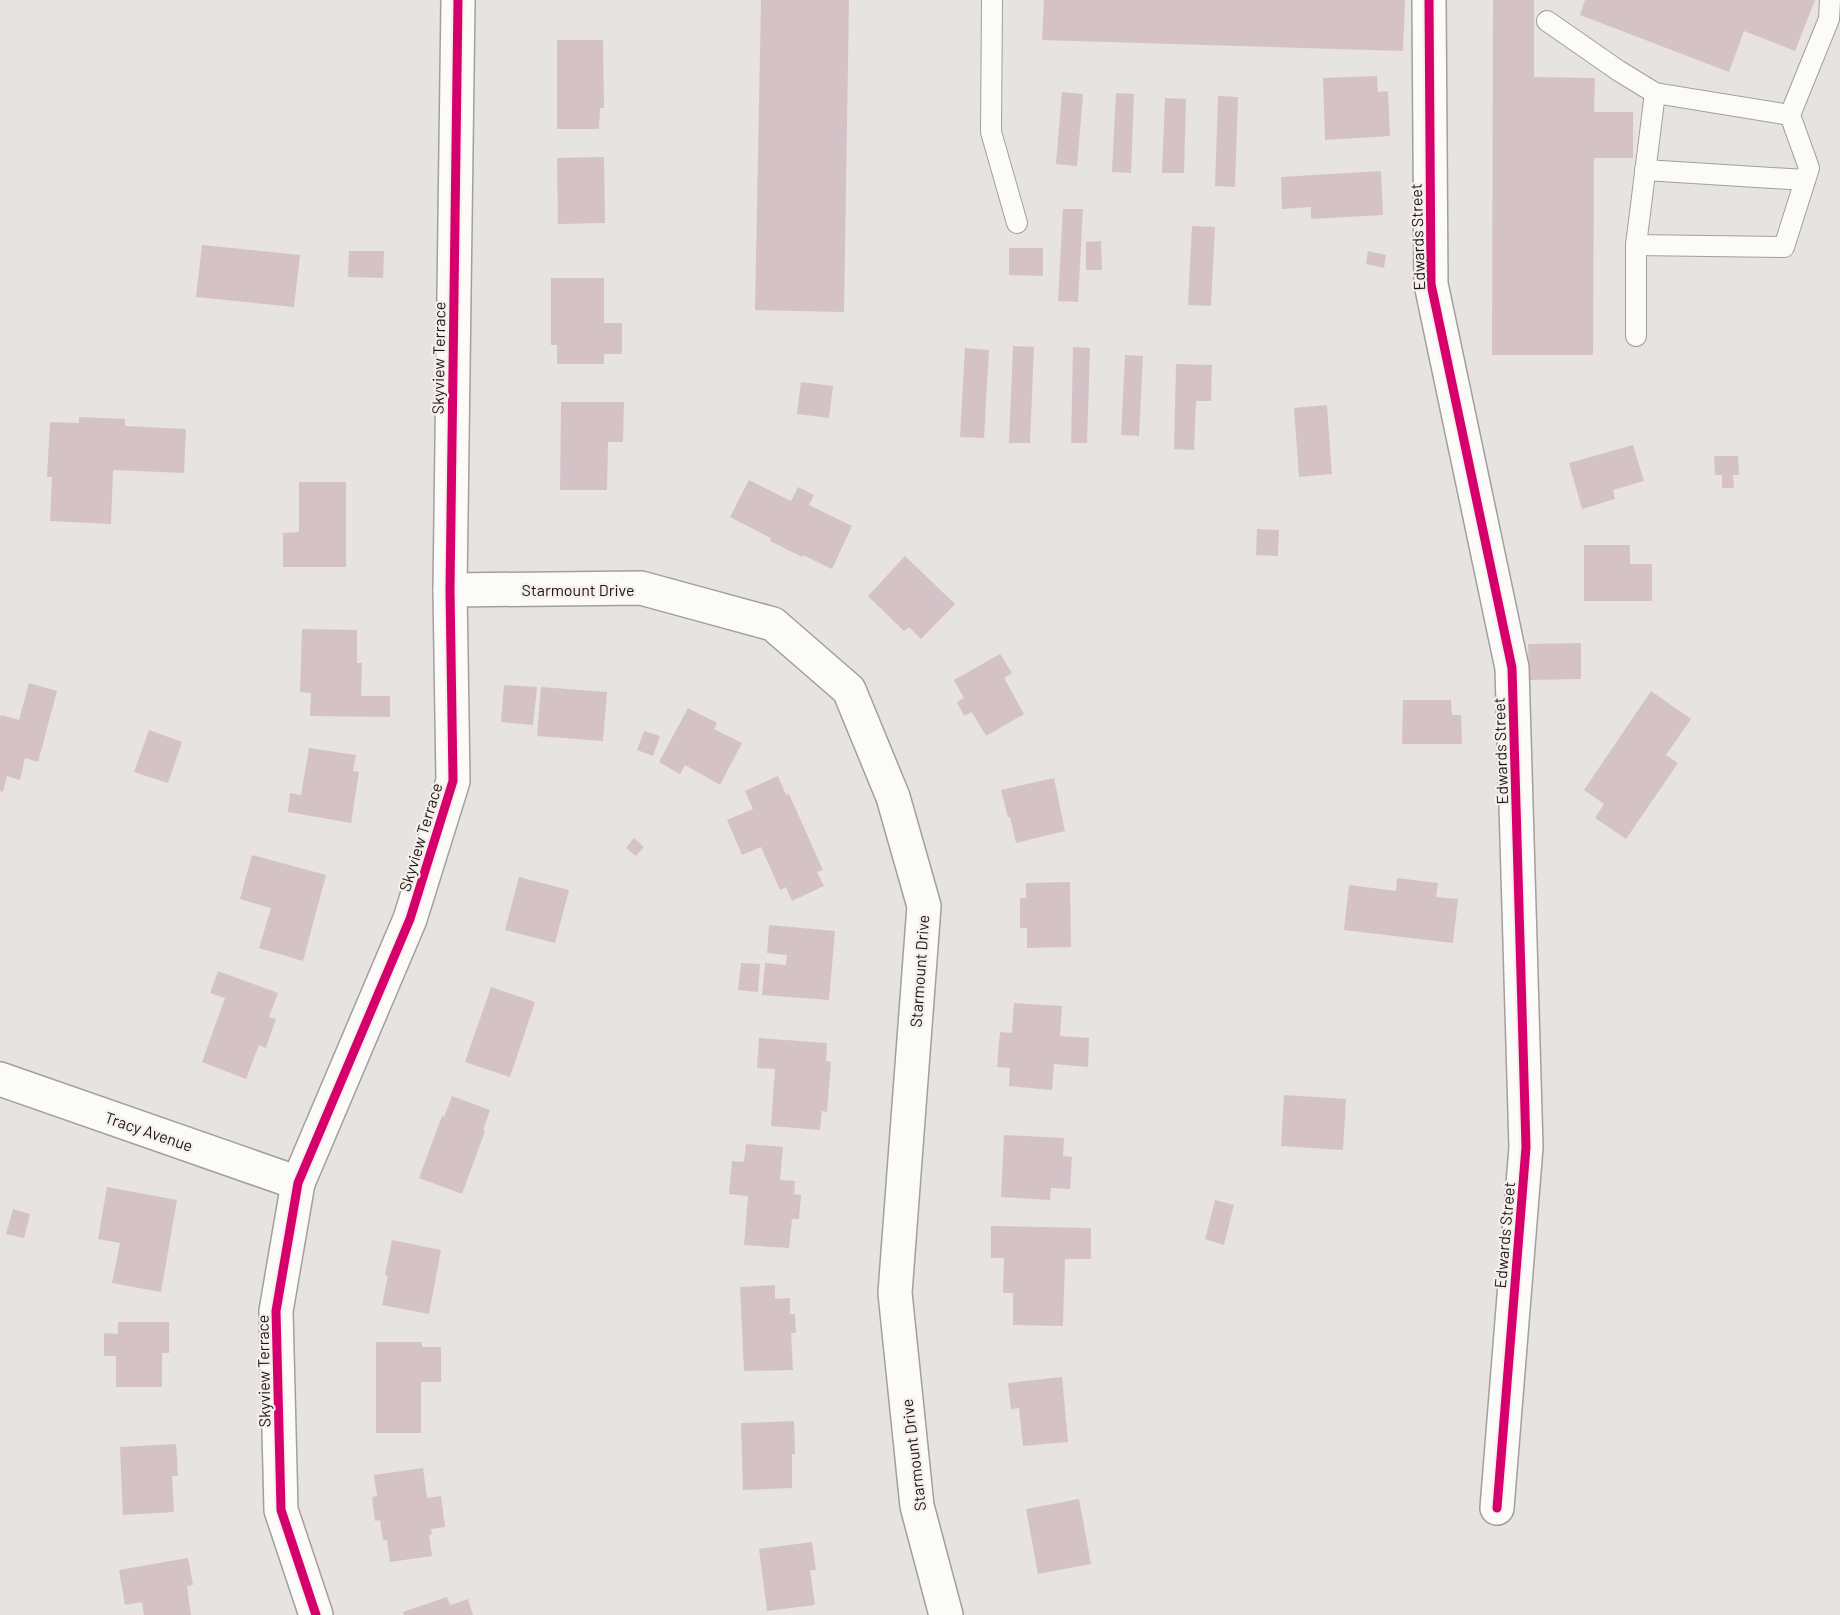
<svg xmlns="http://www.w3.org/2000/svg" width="1840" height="1615" font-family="Barlow,sans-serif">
	<rect width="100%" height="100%" fill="#e6e3e1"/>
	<!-- building -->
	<g fill="#d5c2c7">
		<polygon points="761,0 849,0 844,312 755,310"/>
		<polygon points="1044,0 1405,0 1403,51 1042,40"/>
		<polygon points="1493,0 1534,0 1534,77 1595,78 1594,112 1633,112 1633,158 1594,158 1593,355 1492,355"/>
		<polygon points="1585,0 1815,0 1795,51 1744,31 1729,72 1580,15"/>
		<polygon points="557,40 603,40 604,108 600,108 599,129 557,129"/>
		<polygon points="1377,76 1378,92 1388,91 1390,136 1325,140 1323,78"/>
		<polygon points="1062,92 1083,94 1077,166 1056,164"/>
		<polygon points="1116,93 1134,94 1131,173 1112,172"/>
		<polygon points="1218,96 1238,97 1235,187 1215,186"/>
		<polygon points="1165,98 1186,99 1184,173 1162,173"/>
		<polygon points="604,157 605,223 558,224 557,158"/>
		<polygon points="1381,171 1383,215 1311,219 1311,207 1282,209 1281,177"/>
		<polygon points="1063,209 1083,209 1078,302 1058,301"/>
		<polygon points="1192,226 1215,227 1211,306 1188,305"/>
		<polygon points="1101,241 1102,270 1086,270 1086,242"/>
		<polygon points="202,245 300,255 294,307 196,297"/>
		<polygon points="1009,248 1043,248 1043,276 1009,275"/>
		<polygon points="349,251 384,251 383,278 348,277"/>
		<polygon points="1368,251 1386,255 1384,268 1366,264"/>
		<polygon points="551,278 604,278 604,323 622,323 622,354 604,354 604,364 557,364 557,345 551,345"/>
		<polygon points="1013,346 1034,347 1030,443 1009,443"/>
		<polygon points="1073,347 1090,348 1087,443 1071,443"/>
		<polygon points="965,348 989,350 984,438 960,437"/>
		<polygon points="1125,355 1143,356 1139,436 1121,435"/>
		<polygon points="1176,364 1212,365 1211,401 1196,401 1194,450 1174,449"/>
		<polygon points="801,382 833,386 829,418 797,414"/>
		<polygon points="561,402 624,402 623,442 608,442 607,490 560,490"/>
		<polygon points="1327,405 1332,474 1299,477 1294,408"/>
		<polygon points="79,417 125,419 125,426 186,429 184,473 113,470 111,524 50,521 52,477 47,477 50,422 79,423"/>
		<polygon points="1633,445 1644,481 1613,490 1615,499 1582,509 1569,463"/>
		<polygon points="1714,456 1738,456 1739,475 1733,475 1734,488 1722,488 1722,475 1715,475"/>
		<polygon points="749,480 791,501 798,487 814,495 809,505 852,526 832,569 803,555 802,557 770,541 771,538 730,517"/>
		<polygon points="299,482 346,482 346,567 283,567 283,533 299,532"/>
		<polygon points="1257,529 1279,530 1278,556 1256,555"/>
		<polygon points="1584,545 1630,545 1630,564 1652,564 1652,601 1584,601"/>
		<polygon points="905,556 955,604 921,639 909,627 904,631 868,596"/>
		<polygon points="302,629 357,630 357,663 362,663 361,696 390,696 390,717 310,716 311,693 300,692"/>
		<polygon points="1581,643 1581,679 1529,680 1528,644"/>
		<polygon points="1000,654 1012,673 1004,678 1024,714 986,736 972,712 964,716 957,702 964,698 954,680"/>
		<polygon points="29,683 57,691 38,762 25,758 20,780 7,776 3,792 0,791 0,717 1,715 19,720"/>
		<polygon points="504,685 537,687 533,725 501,722"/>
		<polygon points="541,687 607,692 603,741 537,736"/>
		<polygon points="1651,691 1691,719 1666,755 1678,763 1626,839 1595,818 1604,804 1584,790"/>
		<polygon points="1403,700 1451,700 1452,715 1461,715 1462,744 1402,744"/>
		<polygon points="688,708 717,723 714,729 742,743 720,785 685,765 680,774 659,762"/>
		<polygon points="149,730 182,742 168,783 134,772"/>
		<polygon points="644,731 660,736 653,756 637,750"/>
		<polygon points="309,748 356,755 353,771 359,772 351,823 288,812 290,793 301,795"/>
		<polygon points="778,776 786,795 789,794 823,870 817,872 824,886 792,901 786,887 780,890 761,847 742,855 727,820 753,809 745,791"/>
		<polygon points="1054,778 1065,831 1016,843 1010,817 1008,818 1001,790"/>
		<polygon points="634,838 644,847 636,856 626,848"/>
		<polygon points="252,855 326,875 303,961 259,948 271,908 240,899"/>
		<polygon points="519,877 569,890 555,943 505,930"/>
		<polygon points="1397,878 1438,883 1436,897 1458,899 1453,943 1344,930 1349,885 1396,891"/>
		<polygon points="1070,882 1071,947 1027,948 1027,928 1020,928 1020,898 1026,898 1026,883"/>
		<polygon points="769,925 835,931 829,1000 762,995 765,963 786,965 787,955 767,953"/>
		<polygon points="741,963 760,964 758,992 738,990"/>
		<polygon points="218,971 278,993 269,1017 276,1019 266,1048 259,1045 246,1079 202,1062 225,998 210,993"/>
		<polygon points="491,987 535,1002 510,1077 465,1062"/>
		<polygon points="1014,1003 1062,1006 1060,1036 1089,1038 1088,1067 1054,1064 1052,1090 1009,1086 1010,1068 997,1067 1000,1032 1012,1033"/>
		<polygon points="759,1038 827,1043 826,1061 831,1062 827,1112 822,1111 820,1130 771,1126 775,1069 757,1068"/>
		<polygon points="1284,1095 1346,1099 1343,1150 1281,1146"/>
		<polygon points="452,1096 490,1110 483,1130 485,1131 462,1194 419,1178 442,1116 444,1117"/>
		<polygon points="1004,1135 1064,1138 1063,1156 1072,1157 1070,1189 1051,1188 1050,1200 1001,1197"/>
		<polygon points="746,1144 783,1147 780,1180 795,1181 794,1194 801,1195 799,1219 792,1219 789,1248 744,1245 748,1196 729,1194 732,1161 744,1162"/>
		<polygon points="107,1187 177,1200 161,1292 112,1283 120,1243 98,1239"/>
		<polygon points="1215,1200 1234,1205 1224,1245 1205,1239"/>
		<polygon points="13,1209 30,1214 24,1238 6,1234"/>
		<polygon points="991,1226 1091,1228 1091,1259 1065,1259 1063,1326 1013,1325 1013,1293 1003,1293 1004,1258 991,1258"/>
		<polygon points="392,1240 441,1250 429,1314 382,1305 388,1276 385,1275"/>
		<polygon points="775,1285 775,1299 790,1298 790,1314 795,1314 796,1333 791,1333 793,1370 744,1371 740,1287"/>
		<polygon points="118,1322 169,1322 169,1353 162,1353 162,1387 116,1387 116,1356 104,1356 104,1333 118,1334"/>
		<polygon points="376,1342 422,1342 422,1347 441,1347 441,1382 421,1382 421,1433 376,1433"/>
		<polygon points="1062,1377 1068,1442 1023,1446 1019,1408 1011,1409 1008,1383"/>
		<polygon points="794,1421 795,1454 792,1454 792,1488 743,1490 741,1423"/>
		<polygon points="176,1444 178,1476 172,1476 174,1512 123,1515 120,1447"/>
		<polygon points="423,1468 427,1498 441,1496 445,1527 431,1529 432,1534 429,1535 432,1556 390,1562 387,1540 383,1540 380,1520 375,1521 372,1497 377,1496 374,1475"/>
		<polygon points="1079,1499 1091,1564 1038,1574 1026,1509"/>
		<polygon points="812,1542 816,1570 810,1570 815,1605 767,1611 759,1549"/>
		<polygon points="188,1558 193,1585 187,1586 191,1615 144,1615 142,1602 125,1605 119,1570"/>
		<polygon points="447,1597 450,1605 468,1599 473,1615 404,1615 403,1612"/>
	</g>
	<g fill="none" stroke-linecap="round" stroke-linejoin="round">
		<!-- lane casing -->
		<g stroke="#a29f9d" stroke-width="22">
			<g id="lane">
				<polyline points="992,0 991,132 1017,223"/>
				<polyline points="1547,21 1619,71 1655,93 1790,115"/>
				<polyline points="1645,170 1805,180"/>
				<polyline points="1636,245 1784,247 1809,168 1790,115 1829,19 1830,0"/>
				<polyline points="1636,336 1636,245 1655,93"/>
			</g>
		</g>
		<!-- street casing -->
		<g stroke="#a29f9d" stroke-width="36">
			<g id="street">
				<polyline points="1429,0 1431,284 1512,668 1526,1147 1497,1508"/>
				<polyline points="450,590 641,588 773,624 849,690 893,797 924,906 895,1293 917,1506 946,1615"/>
				<polyline points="0,1079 298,1183"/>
				<polyline points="316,1615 281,1510 276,1311 298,1183 410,919 453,781 450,590 458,0"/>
			</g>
		</g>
		<!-- lane -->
		<use href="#lane" stroke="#fbfbfa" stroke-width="20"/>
		<!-- street -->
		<use href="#street" stroke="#fbfbfa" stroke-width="33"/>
		<!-- cycleway casing -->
		<g stroke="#f6efeb" stroke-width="13">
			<g id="cycleway">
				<polyline points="1429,0 1431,284 1512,668 1526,1147 1497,1508"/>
				<polyline points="316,1615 281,1510 276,1311 298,1183 410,919 453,781 450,590 458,0"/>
			</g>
		</g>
		<!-- cycleway -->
		<use href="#cycleway" stroke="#d6006c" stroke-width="9"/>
	</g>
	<g text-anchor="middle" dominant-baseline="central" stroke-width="4.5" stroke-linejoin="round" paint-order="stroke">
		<!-- street labels -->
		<g font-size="16" fill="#1a1816" stroke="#f6efeb">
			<text transform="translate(1417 237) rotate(-92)">Edwards Street</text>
			<text transform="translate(438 358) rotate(-89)">Skyview Terrace</text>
			<text x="578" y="589">Starmount Drive</text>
			<text transform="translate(1500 751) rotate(-92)">Edwards Street</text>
			<text transform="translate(420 837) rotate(-73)">Skyview Terrace</text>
			<text transform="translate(919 971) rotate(-86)">Starmount Drive</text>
			<text transform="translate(149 1131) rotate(19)">Tracy Avenue</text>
			<text transform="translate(1504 1235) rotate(-85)">Edwards Street</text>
			<text transform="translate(263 1371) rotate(-91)">Skyview Terrace</text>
			<text transform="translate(913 1455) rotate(-97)">Starmount Drive</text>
		</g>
	</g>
</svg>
